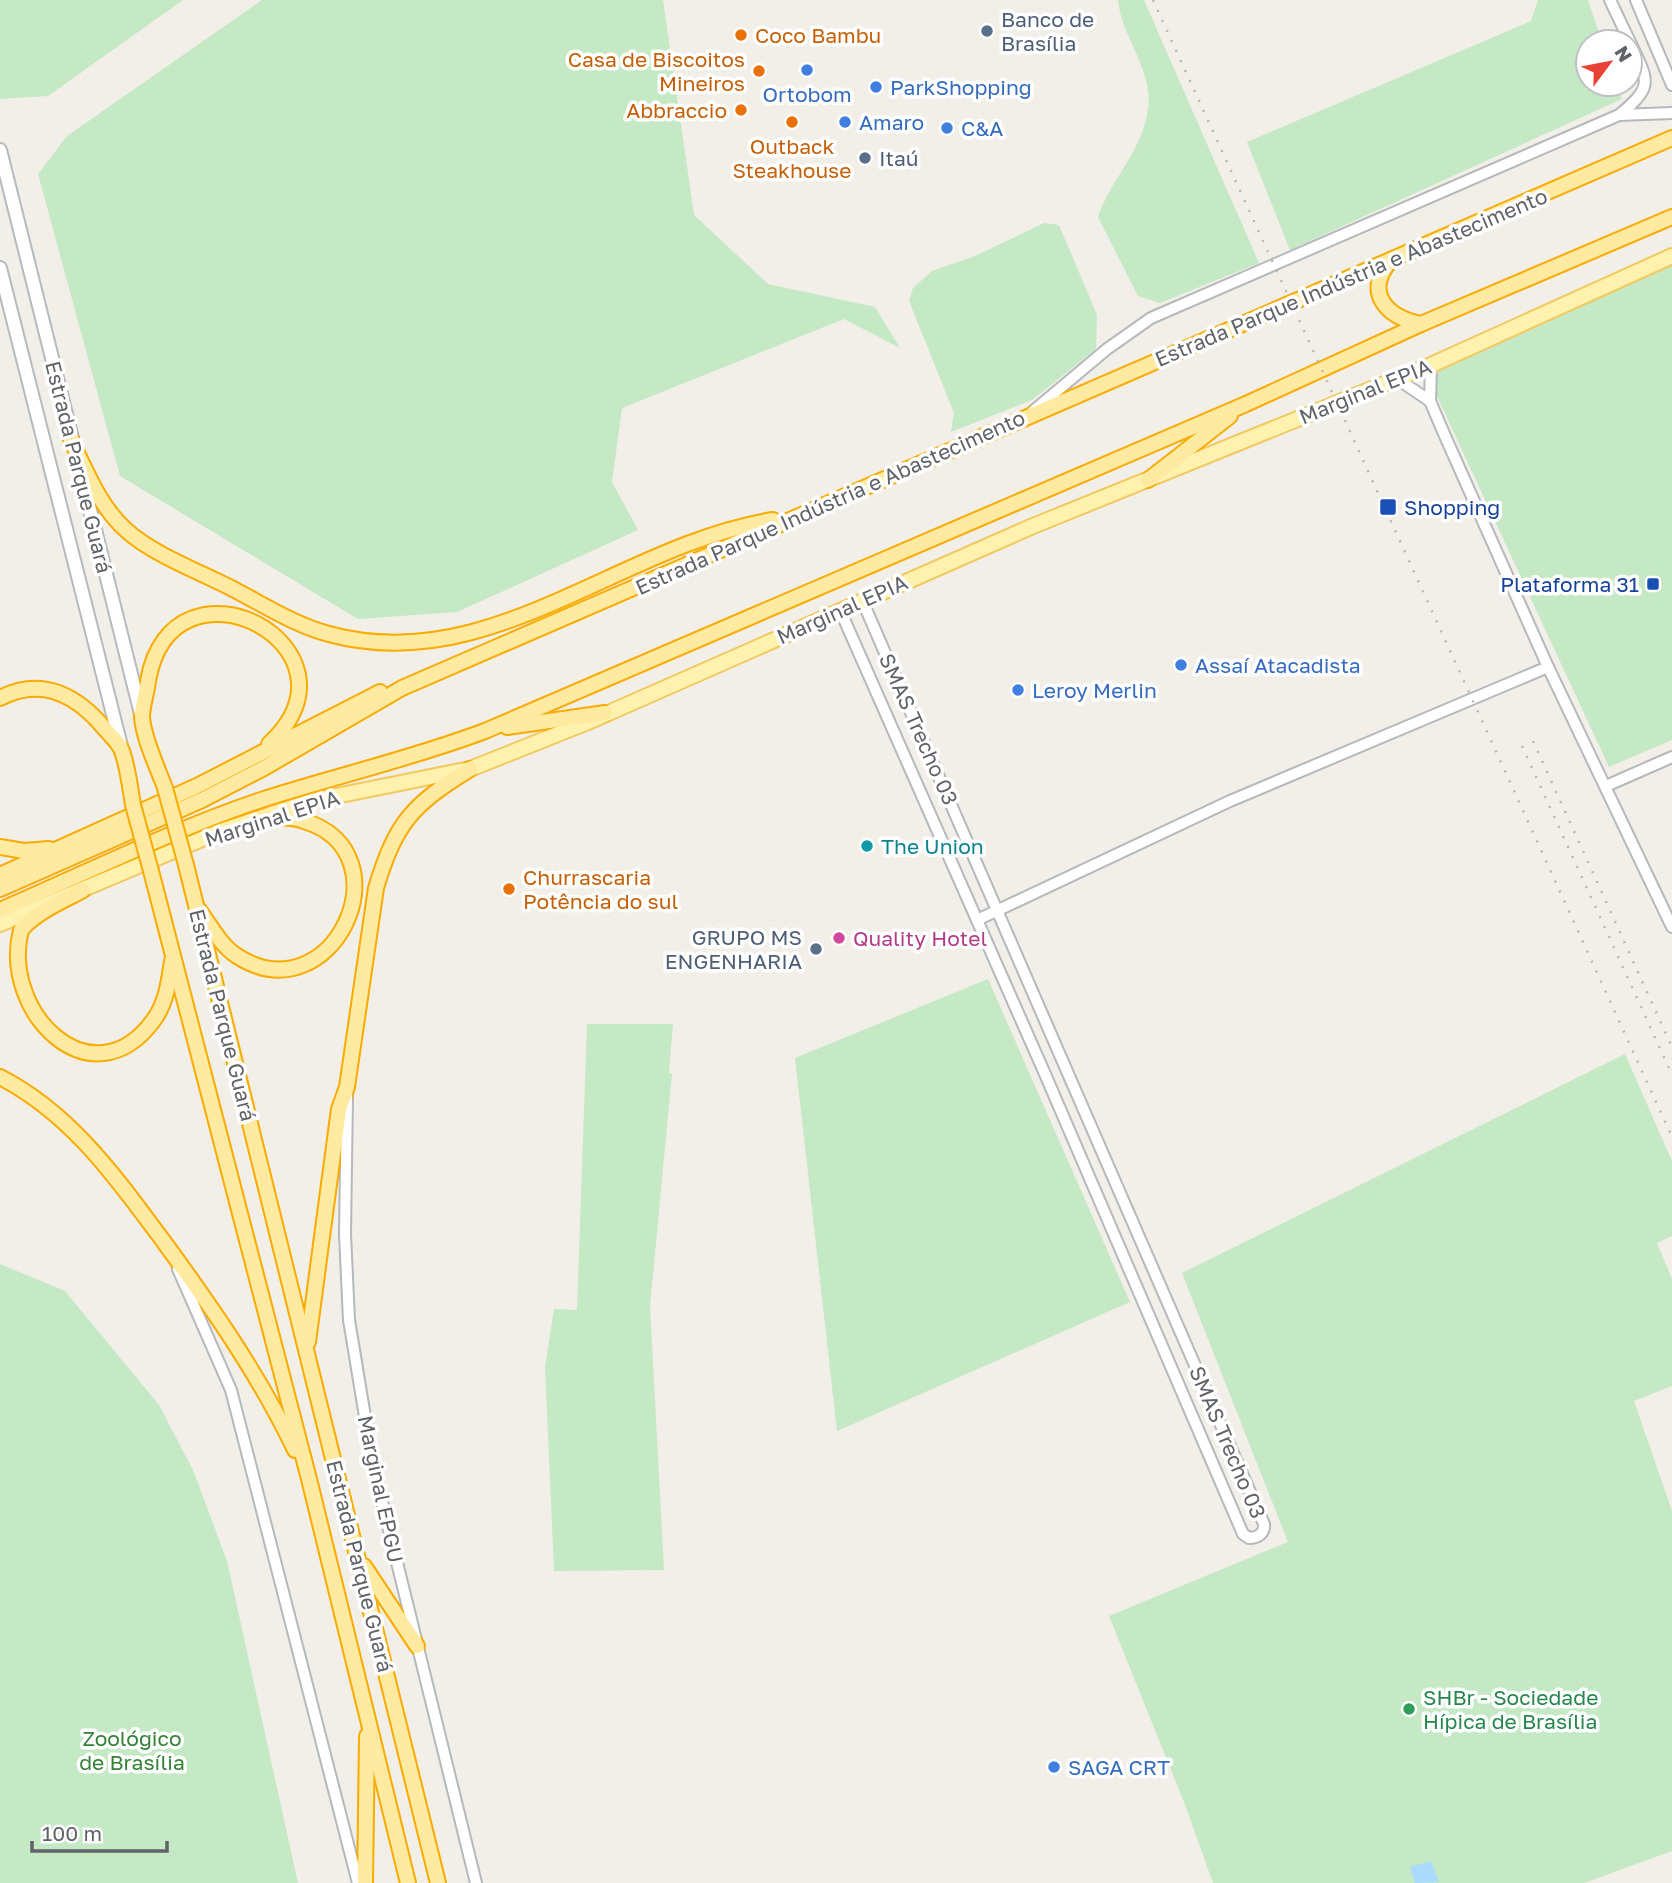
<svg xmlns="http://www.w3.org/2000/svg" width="1672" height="1883" font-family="'Golos Text',sans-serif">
	<rect width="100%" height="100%" fill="#f1efe8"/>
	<!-- green -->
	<g fill="#c5e8c5">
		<polygon points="0,0 183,0 48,96 0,99"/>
		<polygon points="262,0 663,0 694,215 768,284 875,307 900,348 844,319 622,408 612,482 638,530 457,612 358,619 120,476 38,174 67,136"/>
		<path d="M1118,0H1144L1259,263L1160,303L1138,296L1098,217C1111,179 1143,150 1148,109C1154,71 1121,36 1118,0Z"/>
		<polygon points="1538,0 1588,0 1602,42 1588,42 1588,84 1617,84 1622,99 1290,250 1247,142 1531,21"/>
		<polygon points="1044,223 1059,225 1097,315 1096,349 1032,400 951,432 954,413 909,301 913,288 932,271 975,256"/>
		<polygon points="1672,265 1672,740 1609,767 1436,394 1434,380 1441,367"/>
		<polygon points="988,979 1130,1302 837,1431 795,1058"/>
		<polygon points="587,1024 673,1024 669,1073 672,1074 650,1306 664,1570 554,1571 545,1367 554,1309 577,1310"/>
		<polygon points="1625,1054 1672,1161 1672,1236 1657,1243 1672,1279 1672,1386 1634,1401 1672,1511 1672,1851 1584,1883 1213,1883 1184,1802 1109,1616 1288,1542 1182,1273"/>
		<polygon points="0,1264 65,1291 159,1405 193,1470 227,1561 298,1883 0,1883"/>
	</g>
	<!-- water -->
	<polygon fill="#aadaff" points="1431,1861 1439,1882 1415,1883 1410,1867"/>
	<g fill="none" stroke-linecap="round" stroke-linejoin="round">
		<!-- tertiary casing -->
		<g stroke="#b5b8bc" stroke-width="14">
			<g id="tertiary">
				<polyline points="1610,0 1630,42"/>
				<polyline points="1636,0 1672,85"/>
				<path d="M1619,115C1654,86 1649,82 1630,42"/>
				<polyline points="1431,365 1430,401 1445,436 1548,667 1672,927"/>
				<polyline points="1396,378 1430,401"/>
				<polyline points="1032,412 1107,349 1151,318 1619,115 1672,113"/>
				<path d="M840,610L1045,1074L1243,1534L1249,1538C1258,1538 1265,1533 1264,1524L862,600"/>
				<polyline points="1606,786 1672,757"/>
				<polyline points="977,920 1230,801 1548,667"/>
				<polyline points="347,1096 345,1234 349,1320 373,1465 476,1883"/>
				<polyline points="178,1269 231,1390 358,1883"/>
			</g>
		</g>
		<!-- secondary casing -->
		<g stroke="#b6babf" stroke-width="16">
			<g id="secondary">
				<polyline points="0,150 141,714"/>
				<polyline points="0,268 121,746"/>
			</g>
		</g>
		<!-- primary casing -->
		<g stroke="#f2c960" stroke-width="18">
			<polyline id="primary" points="0,924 221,831 269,815 316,800 470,769 588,722 1033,526 1431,365 1672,256"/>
		</g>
		<!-- trunk casing -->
		<g stroke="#f9ab00" stroke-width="18">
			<g id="trunk">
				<path d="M1391,260C1363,292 1386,317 1421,324"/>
				<path d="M71,440C86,471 100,507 126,530C152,554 200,572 233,589C264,605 295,625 329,634C489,678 621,544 773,520"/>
				<polyline points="1148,480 1230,416"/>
				<path d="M0,698C42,676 78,696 105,729C111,736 119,743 122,751C128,768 130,787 133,805"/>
				<polyline points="507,727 605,713"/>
				<path d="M165,788C158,769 143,737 142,717C142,706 147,692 148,681C172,542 374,647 269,744"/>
				<polyline points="0,847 24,851 49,849"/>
				<polyline points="186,865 438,1883"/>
				<polyline points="151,871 309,1479 408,1883"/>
				<polyline points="0,875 197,786 380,692"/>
				<polyline points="0,889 202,800 264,768 402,688 1672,138"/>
				<path d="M83,890C63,901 36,912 21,930C0,1013 92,1103 153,1021C166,1004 169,982 172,961"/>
				<path d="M0,910C86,873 172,830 261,800C335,776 411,759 485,731L1246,404L1421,324L1672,217"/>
				<path d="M199,910C210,925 221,946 237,956C332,1017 409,853 304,821C291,816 276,818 262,817"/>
				<path d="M0,1077C72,1114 117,1179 164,1242C213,1309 259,1375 295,1450"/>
				<path d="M308,1342L339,1109L347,1087L376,888C396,822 412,805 470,769"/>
				<polyline points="364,1566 417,1646"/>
				<polyline points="365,1883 367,1736"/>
			</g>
		</g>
		<!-- tertiary -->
		<use href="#tertiary" stroke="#fff" stroke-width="10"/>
		<!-- secondary -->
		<use href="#secondary" stroke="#fff" stroke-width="12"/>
		<!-- primary -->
		<use href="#primary" stroke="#fff2af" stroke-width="14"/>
		<!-- trunk -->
		<use href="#trunk" stroke="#feeaa1" stroke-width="14"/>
		<!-- rail -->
		<g stroke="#b6b7b8" stroke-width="2.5" stroke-dasharray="2 9" stroke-linecap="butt">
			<polyline points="1153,0 1672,1137"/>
			<polyline points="1533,741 1672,1047"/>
			<polyline points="1522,746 1672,1075"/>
		</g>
		<!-- trunk-bridge casing -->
		<g stroke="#f9ab00" stroke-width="18" stroke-linecap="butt">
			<g id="trunk-bridge">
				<polyline points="165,788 186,865"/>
				<polyline points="133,805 151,871"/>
			</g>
		</g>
		<!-- trunk-bridge -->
		<use href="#trunk-bridge" stroke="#feeaa1" stroke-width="14"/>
	</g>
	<!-- markers -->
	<g fill="#5c6f8a" stroke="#fff" stroke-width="2.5">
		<circle cx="987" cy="31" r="7"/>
		<circle cx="865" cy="158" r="7"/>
		<circle cx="816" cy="949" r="7"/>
	</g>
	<g fill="#e8710a" stroke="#fff" stroke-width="2.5">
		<circle cx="741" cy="35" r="7"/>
		<circle cx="759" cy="71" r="7"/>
		<circle cx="741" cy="110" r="7"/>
		<circle cx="792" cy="122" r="7"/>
		<circle cx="509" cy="889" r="7"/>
	</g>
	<g fill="#3f7fe0" stroke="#fff" stroke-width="2.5">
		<circle cx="807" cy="70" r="7"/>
		<circle cx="876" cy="87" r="7"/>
		<circle cx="845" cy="122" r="7"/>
		<circle cx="947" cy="128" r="7"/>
		<circle cx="1181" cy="665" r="7"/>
		<circle cx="1018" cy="690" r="7"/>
		<circle cx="1054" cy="1767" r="7"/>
	</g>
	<g fill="#1a4fb4" stroke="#fff" stroke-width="2.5">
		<rect x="1379" y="498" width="18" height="18" rx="3.5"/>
		<rect x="1646" y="577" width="14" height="14" rx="3.5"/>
	</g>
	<circle fill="#0f9aa8" stroke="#fff" stroke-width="2.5" cx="867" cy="846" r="7"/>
	<circle fill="#d1479c" stroke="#fff" stroke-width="2.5" cx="839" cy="938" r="7"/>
	<circle fill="#2e9e5b" stroke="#fff" stroke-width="2.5" cx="1409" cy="1709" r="7"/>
	<g text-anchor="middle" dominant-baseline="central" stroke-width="7" stroke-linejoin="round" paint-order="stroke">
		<!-- service labels -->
		<g font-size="21" fill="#4e5e75" stroke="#fff" text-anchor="start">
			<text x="1001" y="19">Banco de<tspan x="1001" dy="24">Brasília</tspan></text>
			<text x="879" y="158">Itaú</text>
			<text x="802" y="937" text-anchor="end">GRUPO MS<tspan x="802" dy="24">ENGENHARIA</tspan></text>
		</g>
		<!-- food labels -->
		<g font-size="21" fill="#c56008" stroke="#fff" text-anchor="start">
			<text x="755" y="35">Coco Bambu</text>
			<text x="745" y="59" text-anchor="end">Casa de Biscoitos<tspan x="745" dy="24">Mineiros</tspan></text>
			<text x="727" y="110" text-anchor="end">Abbraccio</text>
			<text x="792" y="146" text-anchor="middle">Outback<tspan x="792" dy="24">Steakhouse</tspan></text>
			<text x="523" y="877">Churrascaria<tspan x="523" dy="24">Potência do sul</tspan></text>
		</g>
		<!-- shop labels -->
		<g font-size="21" fill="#366cbe" stroke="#fff" text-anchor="start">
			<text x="890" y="87">ParkShopping</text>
			<text x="807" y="94" text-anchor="middle">Ortobom</text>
			<text x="859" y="122">Amaro</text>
			<text x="961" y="128">C&amp;A</text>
			<text x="1195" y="665">Assaí Atacadista</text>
			<text x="1032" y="690">Leroy Merlin</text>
			<text x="1068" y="1767">SAGA CRT</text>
		</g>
		<!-- street labels -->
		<g font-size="21" fill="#5f6368" stroke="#fff">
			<text transform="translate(1351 277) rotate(-23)">Estrada Parque Indústria e Abastecimento</text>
			<text transform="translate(1365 391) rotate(-22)">Marginal EPIA</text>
			<text transform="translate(79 467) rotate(76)">Estrada Parque Guará</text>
			<text transform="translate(830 502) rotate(-24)">Estrada Parque Indústria e Abastecimento</text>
			<text transform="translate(842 609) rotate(-24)">Marginal EPIA</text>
			<text transform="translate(919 729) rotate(66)">SMAS Trecho 03</text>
			<text transform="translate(272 818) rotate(-18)">Marginal EPIA</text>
			<text transform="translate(223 1015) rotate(76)">Estrada Parque Guará</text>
			<text transform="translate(1228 1442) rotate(67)">SMAS Trecho 03</text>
			<text transform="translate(381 1489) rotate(78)">Marginal EPGU</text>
			<text transform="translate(360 1566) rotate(76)">Estrada Parque Guará</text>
		</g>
		<!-- transit labels -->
		<g font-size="21" fill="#164399" stroke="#fff" text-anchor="start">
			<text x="1404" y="507">Shopping</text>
			<text x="1639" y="584" text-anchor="end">Plataforma 31</text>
		</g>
		<!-- culture labels -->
		<g font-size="21" fill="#0d838f" stroke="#fff" text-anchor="start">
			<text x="881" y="846">The Union</text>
		</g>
		<!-- hotel labels -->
		<g font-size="21" fill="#b23c85" stroke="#fff" text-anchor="start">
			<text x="853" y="938">Quality Hotel</text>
		</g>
		<!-- leisure labels -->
		<g font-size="21" fill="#27864d" stroke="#fff" text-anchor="start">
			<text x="1423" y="1697">SHBr - Sociedade<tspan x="1423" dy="24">Hípica de Brasília</tspan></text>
		</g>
		<!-- park labels -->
		<g font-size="21" fill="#348238" stroke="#fff">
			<text x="132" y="1738">Zoológico<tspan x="132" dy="24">de Brasília</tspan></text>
		</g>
	</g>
	<!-- north arrow -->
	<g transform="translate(1609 63) rotate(58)"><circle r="33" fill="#ffffff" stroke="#bfc1c3" stroke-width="2"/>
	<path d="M0-5L12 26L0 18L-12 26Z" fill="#ea4335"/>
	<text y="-10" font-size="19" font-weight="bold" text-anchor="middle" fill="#5f6368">N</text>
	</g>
	<!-- scale -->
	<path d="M32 1841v10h135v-10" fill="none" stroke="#5f6368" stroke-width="3.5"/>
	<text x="42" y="1841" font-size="21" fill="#5f6368" stroke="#ffffff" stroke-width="5" paint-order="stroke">100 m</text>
</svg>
